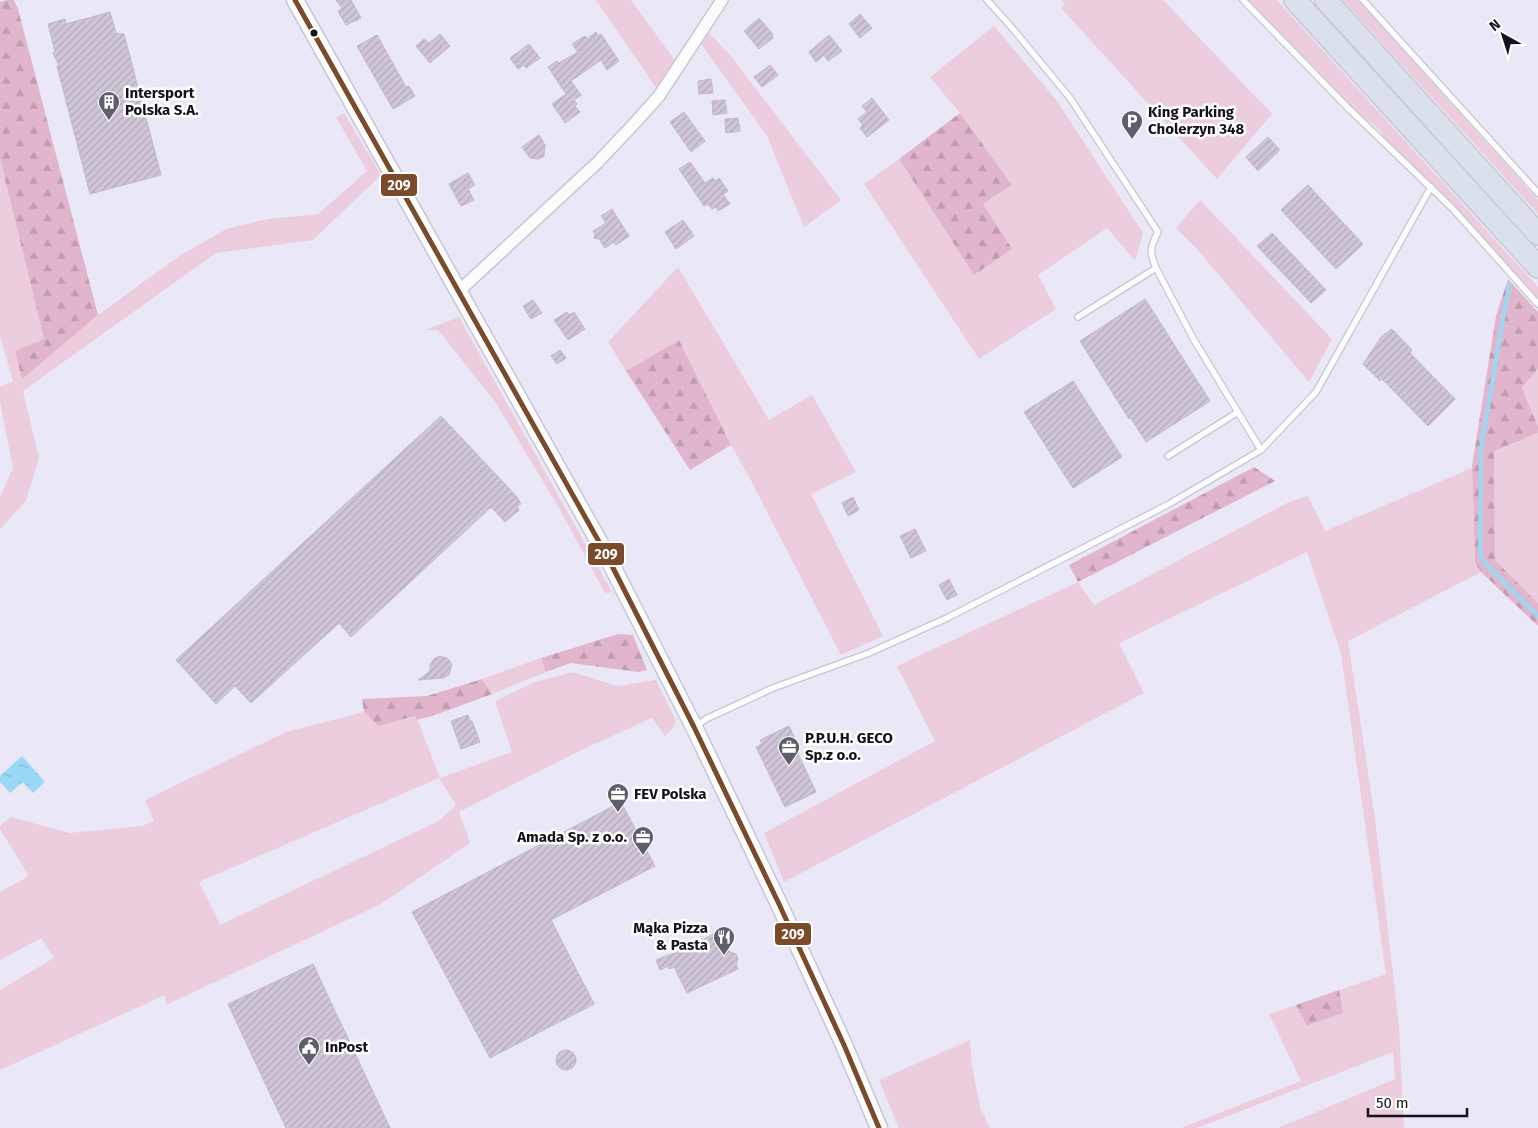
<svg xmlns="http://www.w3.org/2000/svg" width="1538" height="1128" font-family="'Fira Sans',sans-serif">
	<defs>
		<pattern id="forest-firs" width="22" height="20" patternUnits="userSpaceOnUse" patternTransform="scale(1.25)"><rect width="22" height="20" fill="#e1b6cc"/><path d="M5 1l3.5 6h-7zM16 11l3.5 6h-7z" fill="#c09caf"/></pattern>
		<pattern id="water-ripples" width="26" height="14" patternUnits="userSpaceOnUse" patternTransform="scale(1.25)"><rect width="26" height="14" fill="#9ad9f6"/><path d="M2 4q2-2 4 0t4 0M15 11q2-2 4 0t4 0" fill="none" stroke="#84b9d2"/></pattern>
		<pattern id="building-hatch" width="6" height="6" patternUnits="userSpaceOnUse" patternTransform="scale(1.25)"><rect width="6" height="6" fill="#d1c6d8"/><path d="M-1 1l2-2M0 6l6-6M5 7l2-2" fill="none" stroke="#b3a9b9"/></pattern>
	</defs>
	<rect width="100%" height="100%" fill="#eae8f7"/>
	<!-- grass -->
	<g fill="#ebcdde" fill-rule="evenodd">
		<polygon points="596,0 631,0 676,62 657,89"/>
		<polygon points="1061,0 1163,0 1272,114 1217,179 1061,8 1065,4"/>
		<path d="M1248,0H1277L1538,287V298L1439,191L1384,139C1381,130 1374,122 1364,120Z"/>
		<polygon points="1343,0 1358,0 1538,200 1538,214"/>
		<polygon points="994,26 1057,101 1143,233 1135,261 1107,228 1038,275 1056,309 979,359 864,184 899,159 974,275 1011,249 983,204 1012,185 960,113 930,77"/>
		<polygon points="709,33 730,55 841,200 804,227 767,136 701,44"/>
		<polygon points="344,113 381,175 313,240 216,253 23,391 39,458 26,501 0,529 0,497 13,468 0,402 0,387 13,381 0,336 0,159 44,340 15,351 22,378 98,315 178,257 226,229 268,219 318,214 367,171 336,117"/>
		<polygon points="1200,200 1332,339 1309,382 1196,248 1176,228"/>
		<polygon points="678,267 769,420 812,395 856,472 811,494 883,636 841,655 747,473 731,445 679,340 626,371 608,342"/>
		<polygon points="459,317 612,592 605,593 559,508 496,403 438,330 425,330"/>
		<polygon points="1538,369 1538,427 1522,386"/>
		<polygon points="1538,433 1538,603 1495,560 1494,451"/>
		<polygon points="1472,468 1475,562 1481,572 1348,641 1375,818 1399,1026 1404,1128 1278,1128 1395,1079 1393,1052 1197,1128 1181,1128 1301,1081 1269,1014 1296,1005 1308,1026 1343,1013 1339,990 1386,974 1341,653 1307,552 1119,643 1144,693 784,882 764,833 935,741 897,666 1078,582 1094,605 1289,502 1308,496 1325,531"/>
		<polygon points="541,658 546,672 492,694 482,679"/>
		<path d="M573,672L617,686L656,680L676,721L672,729L665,736L652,718L577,752L459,812L470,843L381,904L166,1005L165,995L0,1070V990L54,958L41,938L0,960V892L29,876L0,829V826L11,817L69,833L142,826L154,821L145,800L286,732L364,712L378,726L416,716L440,778L512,752L495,701L535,682ZM439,778L456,805L439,821L220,925L199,882Z"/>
		<polygon points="970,1040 972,1066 980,1107 990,1128 899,1128 879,1080"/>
	</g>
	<!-- forest -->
	<g fill="url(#forest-firs)">
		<polygon points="7,0 14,0 18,9 98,315 22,379 15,351 44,339 0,159 0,2"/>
		<polygon points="960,113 1012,185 983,204 1012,249 974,275 899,159"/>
		<polygon points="1508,279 1538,312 1538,369 1522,387 1538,427 1538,433 1494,451 1495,560 1538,603 1538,626 1481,572 1475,562 1472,466 1496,316"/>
		<polygon points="679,340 731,445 690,470 626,371"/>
		<polygon points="1254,467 1275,481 1078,582 1069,565"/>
		<polygon points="618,634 633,635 647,670 638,672 571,663 546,672 541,658"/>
		<polygon points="482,679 492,694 438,714 417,720 415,716 378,726 364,712 362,699 427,696"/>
		<polygon points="1339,990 1343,1013 1307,1026 1296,1005"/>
	</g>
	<!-- water -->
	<polygon fill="url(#water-ripples)" points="22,756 45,782 33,793 23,782 10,793 0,782 0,776"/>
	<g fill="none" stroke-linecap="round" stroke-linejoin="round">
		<!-- stream -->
		<polyline stroke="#9ad9f6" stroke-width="4" points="1509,285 1481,449 1480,553 1484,562 1538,616"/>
	</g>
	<!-- building -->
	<g fill="url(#building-hatch)" stroke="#bebac4">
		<polygon points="336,0 351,0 361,18 346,25 338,11 342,8"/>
		<polygon points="110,12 116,33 124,34 161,175 90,194 57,66 59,66 53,53 55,51 48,24 65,19 66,24"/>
		<polygon points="860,14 872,28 860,38 849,24"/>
		<polygon points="759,18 772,33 773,38 759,49 744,31"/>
		<polygon points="596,32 598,36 601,34 619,61 607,70 601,60 571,81 581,95 574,100 577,104 575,106 580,112 565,123 552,104 566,94 548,67 557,61 559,63 578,52 572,44 585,36 587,39"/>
		<polygon points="440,34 450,46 430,63 416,46 424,39 429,43"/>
		<polygon points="377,35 406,87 409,86 415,96 393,109 357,46"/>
		<polygon points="829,35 842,51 828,61 824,55 816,62 809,52"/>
		<polygon points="529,44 540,58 526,68 524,65 518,69 510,58"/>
		<polygon points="770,65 778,75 762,87 754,77"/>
		<polygon points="711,79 713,93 699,94 698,81"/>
		<polygon points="872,98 889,120 867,137 860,128 863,125 858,119 867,112 862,106"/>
		<polygon points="725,100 727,113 713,115 712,101"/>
		<polygon points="684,112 705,141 691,152 670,122"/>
		<polygon points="738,118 740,131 726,133 725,119"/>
		<polygon points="539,135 545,145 544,156 538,159 530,158 522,147"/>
		<polygon points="1268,137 1280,150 1258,171 1246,157"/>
		<polygon points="690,162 705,183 713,178 715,181 719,178 728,191 723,194 730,204 718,211 716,207 712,209 708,204 704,206 679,169"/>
		<polygon points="468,173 475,185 468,189 474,200 461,206 449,184"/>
		<polygon points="1308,185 1363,244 1336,269 1281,210"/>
		<polygon points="612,209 629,236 616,245 614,242 605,248 599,239 594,238 595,234 593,231 606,223 601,216"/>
		<polygon points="683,220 694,236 676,249 665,232"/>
		<polygon points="1272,233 1326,290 1311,303 1257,246"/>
		<polygon points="1145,299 1210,401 1146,442 1130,417 1129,419 1080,341"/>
		<polygon points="533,300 542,313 531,319 523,306"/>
		<polygon points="567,312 569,315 574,312 585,329 568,340 554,320"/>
		<polygon points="1392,329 1412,350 1410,353 1455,399 1428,426 1382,379 1380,381 1363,364 1381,337"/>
		<polygon points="560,350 566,358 557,364 551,356"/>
		<polygon points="1073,381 1122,457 1073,488 1024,412"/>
		<polygon points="441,416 517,497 521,504 517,506 519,510 505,522 491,507 351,637 339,623 251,703 235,686 216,704 176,660"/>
		<polygon points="853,497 859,510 848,516 842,503"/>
		<polygon points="915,529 926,551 911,558 900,536"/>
		<polygon points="949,579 957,595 947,600 939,585"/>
		<polygon points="440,656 447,658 452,664 449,675 443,678 418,680 430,671 430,665 434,659"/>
		<polygon points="468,715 470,721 472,721 480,742 461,749 451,721"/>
		<polygon points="789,726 797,743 794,745 816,792 785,807 756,747 762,744 760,740"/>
		<polygon points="621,802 655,866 551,920 594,1004 490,1058 412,912"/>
		<polygon points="718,932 725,949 728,948 730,952 736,954 738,959 736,964 738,969 687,993 674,967 669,969 668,966 660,970 656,960 677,952"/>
		<polygon points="313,964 390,1128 286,1128 228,1004"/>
		<circle cx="566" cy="1060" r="10"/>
	</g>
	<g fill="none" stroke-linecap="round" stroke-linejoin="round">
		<!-- lane casing -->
		<g stroke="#c8c6d2" stroke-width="8">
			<g id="lane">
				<path d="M987,0L1013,29L1070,98L1158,232C1150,248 1149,251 1156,268"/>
				<polyline points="1243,0 1348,108 1452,208 1538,304"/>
				<polyline points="1363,0 1538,193"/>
				<polyline points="1078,317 1156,268 1194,340 1261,450"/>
				<polyline points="1168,456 1238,412"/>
				<polyline points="695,726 708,718 773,688 869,653 947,618 1169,504 1261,450 1316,392 1431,187"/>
			</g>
		</g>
		<!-- street casing -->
		<g stroke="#c8c6d2" stroke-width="14">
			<polyline id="street" points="459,291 597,163 633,125 659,96 722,0"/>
		</g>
		<!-- secondary casing -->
		<g stroke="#c8c6d2" stroke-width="19">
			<polyline id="secondary" points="295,0 607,556 694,727 779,904 844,1045 879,1128"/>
		</g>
		<!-- highway casing -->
		<g stroke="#c9c8ce" stroke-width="24">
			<g id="highway">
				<polyline points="1295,0 1538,267"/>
				<polyline points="1326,0 1538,234"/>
			</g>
		</g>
		<!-- lane -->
		<use href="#lane" stroke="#fcfcfe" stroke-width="5.5"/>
		<!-- street -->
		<use href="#street" stroke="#fcfcfe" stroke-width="11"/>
		<!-- secondary -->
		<use href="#secondary" stroke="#fcfcfe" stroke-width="16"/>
		<!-- highway -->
		<use href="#highway" stroke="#dae0ec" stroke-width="21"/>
		<!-- bus-1 casing -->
		<g stroke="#fff" stroke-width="9">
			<polyline id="bus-1" points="295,0 607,556 694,727 779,904 844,1045 879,1128"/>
		</g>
		<!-- bus-1 -->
		<use href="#bus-1" stroke="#7a4b2a" stroke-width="5"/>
	</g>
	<!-- icons -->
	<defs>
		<g id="building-pin" transform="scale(1.125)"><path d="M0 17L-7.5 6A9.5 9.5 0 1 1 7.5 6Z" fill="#5f5e69" stroke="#fff"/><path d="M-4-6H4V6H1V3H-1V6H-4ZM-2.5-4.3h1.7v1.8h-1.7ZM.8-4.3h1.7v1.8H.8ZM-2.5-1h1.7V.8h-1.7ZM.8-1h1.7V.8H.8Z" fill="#fff"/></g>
		<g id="parking-pin" transform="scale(1.125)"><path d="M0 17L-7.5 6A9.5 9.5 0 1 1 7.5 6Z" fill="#5f5e69" stroke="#fff"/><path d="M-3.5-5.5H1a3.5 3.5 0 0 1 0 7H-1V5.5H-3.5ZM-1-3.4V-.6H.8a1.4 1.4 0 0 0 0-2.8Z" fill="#fff"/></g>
		<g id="office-pin" transform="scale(1.125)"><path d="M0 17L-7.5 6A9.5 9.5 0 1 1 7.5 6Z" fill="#5f5e69" stroke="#fff"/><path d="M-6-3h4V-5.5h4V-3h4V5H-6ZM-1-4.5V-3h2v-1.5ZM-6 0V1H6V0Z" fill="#fff"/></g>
		<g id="restaurant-pin" transform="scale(1.125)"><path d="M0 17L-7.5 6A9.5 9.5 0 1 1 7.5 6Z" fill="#5f5e69" stroke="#fff"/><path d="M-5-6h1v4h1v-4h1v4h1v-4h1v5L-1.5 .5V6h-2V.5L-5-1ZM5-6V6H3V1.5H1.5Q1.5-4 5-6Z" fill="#fff"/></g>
		<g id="civic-pin" transform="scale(1.125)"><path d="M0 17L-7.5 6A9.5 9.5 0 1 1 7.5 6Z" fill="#5f5e69" stroke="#fff"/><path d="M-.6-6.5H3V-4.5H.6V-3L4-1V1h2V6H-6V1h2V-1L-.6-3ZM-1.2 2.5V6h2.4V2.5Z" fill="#fff"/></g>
	</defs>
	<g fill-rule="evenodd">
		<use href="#building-pin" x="109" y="102"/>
		<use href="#parking-pin" x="1132" y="121"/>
		<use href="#office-pin" x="789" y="747"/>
		<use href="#office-pin" x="618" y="794"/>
		<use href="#office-pin" x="643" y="837"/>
		<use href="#restaurant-pin" x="724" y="937"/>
		<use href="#civic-pin" x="309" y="1047"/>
	</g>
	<!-- markers -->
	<circle fill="#14131c" stroke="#fff" stroke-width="2" cx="314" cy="33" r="4.5"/>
	<g text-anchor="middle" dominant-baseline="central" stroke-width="5" stroke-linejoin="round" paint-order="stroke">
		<!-- poi labels -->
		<g font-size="15" font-weight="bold" fill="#14131c" stroke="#fff" text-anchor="start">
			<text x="125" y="93">Intersport<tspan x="125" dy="17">Polska S.A.</tspan></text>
			<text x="1148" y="112">King Parking<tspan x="1148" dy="17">Cholerzyn 348</tspan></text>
			<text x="805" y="738">P.P.U.H. GECO<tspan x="805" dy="17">Sp.z o.o.</tspan></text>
			<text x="634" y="794">FEV Polska</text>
			<text x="627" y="837" text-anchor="end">Amada Sp. z o.o.</text>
			<text x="708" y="928" text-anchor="end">Mąka Pizza<tspan x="708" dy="17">&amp; Pasta</tspan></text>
			<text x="325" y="1047">InPost</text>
		</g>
	</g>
	<g stroke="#fff" stroke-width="2">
		<rect x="380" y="173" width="38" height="24" rx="5" fill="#7a4b2a"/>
		<rect x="587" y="542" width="38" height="24" rx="5" fill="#7a4b2a"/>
		<rect x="774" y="922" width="38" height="24" rx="5" fill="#7a4b2a"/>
	</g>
	<g font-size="14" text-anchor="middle" font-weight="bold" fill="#fff">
		<text x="399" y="190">209</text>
		<text x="606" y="559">209</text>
		<text x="793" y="939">209</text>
	</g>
	<!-- north arrow -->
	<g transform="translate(1503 35) rotate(321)" stroke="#ffffff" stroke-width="4" paint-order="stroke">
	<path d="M0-4L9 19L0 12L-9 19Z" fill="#14131c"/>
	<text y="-8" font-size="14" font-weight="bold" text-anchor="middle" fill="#14131c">N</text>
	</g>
	<!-- scale -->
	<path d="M1368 1108v8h99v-8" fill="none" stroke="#14131c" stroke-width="2.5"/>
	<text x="1376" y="1108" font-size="15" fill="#14131c" stroke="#ffffff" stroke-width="4" paint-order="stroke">50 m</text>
</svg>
